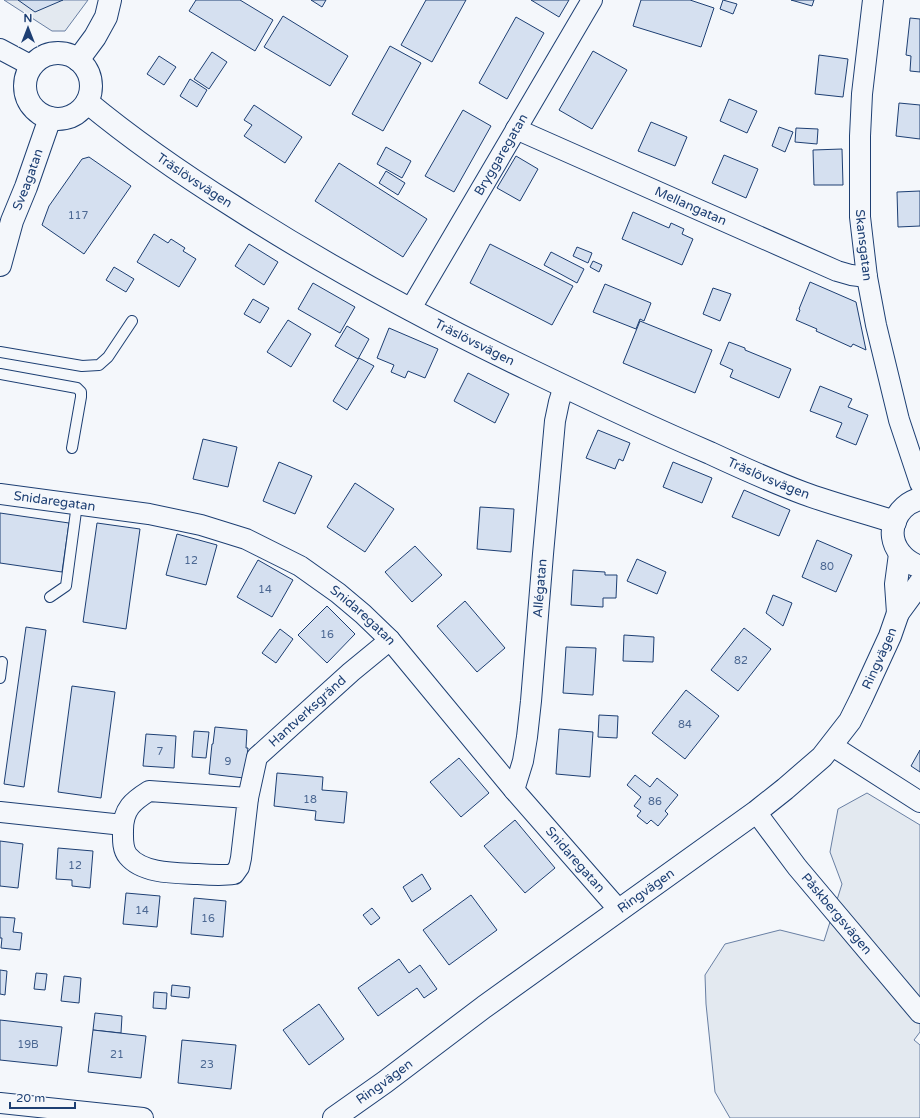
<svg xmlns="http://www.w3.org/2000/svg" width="920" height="1118" font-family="'Varela Round',sans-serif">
	<rect width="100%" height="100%" fill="#f4f7fb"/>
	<!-- green -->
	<g fill="#e3e9f0" stroke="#687fa3">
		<polygon points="4,0 88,0 65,31 52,31"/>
		<polygon points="867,793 920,825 920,1032 914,1040 920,1045 920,1118 730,1118 715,1092 706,1004 705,975 725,944 780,930 824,941 842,884 830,852 838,809"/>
	</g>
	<!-- building -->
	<g fill="#d5e0f0" stroke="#1d3f73">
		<polygon points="18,0 63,0 35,12"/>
		<polygon points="196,0 240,0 273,20 255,51 189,11"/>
		<polygon points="311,0 326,0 322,7"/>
		<polygon points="426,0 466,0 432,62 401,45"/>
		<polygon points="531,0 569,0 559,17"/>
		<polygon points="641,0 690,0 714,8 701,47 633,26"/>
		<polygon points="723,0 737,4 733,14 720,9"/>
		<polygon points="791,0 814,0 812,6"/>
		<polygon points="283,16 348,56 330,86 264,47"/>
		<polygon points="516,17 544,33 507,99 479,83"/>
		<polygon points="910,18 920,19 920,72 910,71 911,56 906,55"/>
		<polygon points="390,46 421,63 383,131 352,114"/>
		<polygon points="593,51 627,70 592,129 559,110"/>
		<polygon points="212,52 227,62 209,89 194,79"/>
		<polygon points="819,55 848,59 843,97 815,94"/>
		<polygon points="159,56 176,67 164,85 147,74"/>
		<polygon points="190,79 207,90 197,107 180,96"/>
		<polygon points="729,99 757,111 747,133 720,121"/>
		<polygon points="899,103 920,105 920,139 896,136"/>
		<polygon points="254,105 302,137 285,163 244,136 252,125 244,120"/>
		<polygon points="463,110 491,126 454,192 425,176"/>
		<polygon points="651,122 687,137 675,166 638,151"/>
		<polygon points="779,127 793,132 785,152 772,146"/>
		<polygon points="796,128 818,129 817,144 795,142"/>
		<polygon points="386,147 411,161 402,178 377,164"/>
		<polygon points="842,149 843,185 814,185 813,150"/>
		<polygon points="724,155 758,169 746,198 712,183"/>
		<polygon points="516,156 538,169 520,201 497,188"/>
		<polygon points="89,157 131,186 84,254 42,225 49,206 82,159"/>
		<polygon points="339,163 427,219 403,257 315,201"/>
		<polygon points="386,171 405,183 398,195 379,183"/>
		<polygon points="920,191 920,226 898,227 897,192"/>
		<polygon points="633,212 669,228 671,223 684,229 682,234 693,239 682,265 622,239"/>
		<polygon points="154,234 168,243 171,239 185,248 183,251 196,259 179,287 137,262"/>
		<polygon points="249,244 278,262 264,285 235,266"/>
		<polygon points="490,244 573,286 552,325 470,283"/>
		<polygon points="577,247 592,253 588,263 573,256"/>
		<polygon points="551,252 584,269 577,283 544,265"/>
		<polygon points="593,261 602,265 599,272 590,267"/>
		<polygon points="114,267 134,279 126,292 106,280"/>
		<polygon points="810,282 856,302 866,350 853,344 851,347 816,331 817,329 796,320 800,310 799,309"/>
		<polygon points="313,283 355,307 340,333 298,309"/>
		<polygon points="605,284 651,303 644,321 640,319 636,329 593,312"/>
		<polygon points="713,288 731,294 720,321 703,314"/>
		<polygon points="253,299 269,308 260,323 244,314"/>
		<polygon points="288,320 311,334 291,367 267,352"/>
		<polygon points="640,321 712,350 695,393 623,363"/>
		<polygon points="347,326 369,339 358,359 335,346"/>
		<polygon points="389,328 438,349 425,378 408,371 405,378 391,372 394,365 377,358"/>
		<polygon points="729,342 745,348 745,350 791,369 779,398 730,377 733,370 720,364"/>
		<polygon points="359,358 374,366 347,410 333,401"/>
		<polygon points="468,373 509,394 495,423 454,401"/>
		<polygon points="820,386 852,399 848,407 868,415 856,445 836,437 842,423 810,411"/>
		<polygon points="598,430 630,443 623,461 619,459 615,469 586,458"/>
		<polygon points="203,439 237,447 228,487 193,479"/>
		<polygon points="279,462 312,476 295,514 263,501"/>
		<polygon points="673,462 712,478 702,503 663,487"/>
		<polygon points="355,483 394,509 365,552 327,527"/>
		<polygon points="744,490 790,510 779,536 732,517"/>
		<polygon points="480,507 514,509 511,552 477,549"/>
		<polygon points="0,513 69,523 62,572 0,563"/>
		<polygon points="97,523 140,529 126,629 83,622"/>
		<polygon points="177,534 217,545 206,585 166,575"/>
		<polygon points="817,540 852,555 836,592 802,577"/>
		<polygon points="415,546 442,575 412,602 385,572"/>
		<polygon points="637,559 666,572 657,594 627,581"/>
		<polygon points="258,560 293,580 272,617 237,597"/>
		<polygon points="573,570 605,572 605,575 617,575 616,598 603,598 603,607 571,605"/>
		<polygon points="773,595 792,603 783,626 766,613"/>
		<polygon points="465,601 505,648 477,672 437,626"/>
		<polygon points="327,606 355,634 327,663 298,635"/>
		<polygon points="26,627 46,630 24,787 4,784"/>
		<polygon points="744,628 771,649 738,691 711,670"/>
		<polygon points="280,629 293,639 276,663 262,653"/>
		<polygon points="624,635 654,637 653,662 623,661"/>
		<polygon points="566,647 596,648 593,695 563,693"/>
		<polygon points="72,686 115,692 101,798 58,792"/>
		<polygon points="686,690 719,716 685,759 652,733"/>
		<polygon points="599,715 618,716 617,738 598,737"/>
		<polygon points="215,727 247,730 246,748 248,748 244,778 209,774 212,744 213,744"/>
		<polygon points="559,729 593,732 590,777 556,774"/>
		<polygon points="194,731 209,732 206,758 192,757"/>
		<polygon points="146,734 176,736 174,768 143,766"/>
		<polygon points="920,750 920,772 911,766"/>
		<polygon points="459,758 489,793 461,817 430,782"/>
		<polygon points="277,773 323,777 322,790 347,792 344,823 315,820 316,811 274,806"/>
		<polygon points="635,775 650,787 657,778 678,795 665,811 668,814 658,826 651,820 647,824 637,816 641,811 634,806 641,797 627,785"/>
		<polygon points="515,820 555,868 525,893 484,846"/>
		<polygon points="0,841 23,844 18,888 0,886"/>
		<polygon points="58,848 93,851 90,888 72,886 72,880 56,879"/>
		<polygon points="422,874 431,889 412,902 403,887"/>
		<polygon points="126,893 160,896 157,927 123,924"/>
		<polygon points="471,895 497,930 449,965 423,930"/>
		<polygon points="194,898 226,901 223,937 191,934"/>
		<polygon points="372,908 380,918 371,925 363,915"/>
		<polygon points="0,917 15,918 13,932 22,933 20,950 1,948 2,938 0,938"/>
		<polygon points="399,959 409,973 420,965 437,989 424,998 417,988 378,1016 358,988"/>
		<polygon points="0,970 7,971 5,995 0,994"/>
		<polygon points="36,973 47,974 45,990 34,989"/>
		<polygon points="64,976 81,978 79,1003 61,1001"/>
		<polygon points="172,985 190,987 189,998 171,996"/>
		<polygon points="154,992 167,993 166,1009 153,1008"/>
		<polygon points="319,1004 344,1039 309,1065 283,1030"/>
		<polygon points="95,1013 122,1016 121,1033 93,1030"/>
		<polygon points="0,1020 62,1027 57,1066 0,1060"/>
		<polygon points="93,1030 146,1036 141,1078 88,1072"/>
		<polygon points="182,1040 236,1045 231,1089 178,1083"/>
	</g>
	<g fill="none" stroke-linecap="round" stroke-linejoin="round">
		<!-- lane casing -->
		<g stroke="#1d3f73" stroke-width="12">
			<g id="lane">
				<polyline points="0,352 82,366 99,365 108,357 132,321"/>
				<polyline points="0,374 77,388 81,392 81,397 72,448"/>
				<polyline points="50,597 66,586 77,504"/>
				<polyline points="0,678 2,662"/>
			</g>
		</g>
		<!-- street casing -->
		<g stroke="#1d3f73" stroke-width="22">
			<g id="street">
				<path id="s1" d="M873,0L862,94L860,136V217L867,277L876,325L899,420L920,483"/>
				<polyline points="0,49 32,66"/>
				<path id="s2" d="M516,129L837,271L851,275L867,277"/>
				<path id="s3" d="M410,310L592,0"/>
				<path id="s4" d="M0,494L149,514L201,525L246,539L300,566L338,593L363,614L390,640L514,790L619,910"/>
				<polyline points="831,745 920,802"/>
				<path id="s5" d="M514,790L523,761L527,737L531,701L543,554L555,421L559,402L564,386"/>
				<path d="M149,791L248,798L241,858L239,867L234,874C222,876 210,875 197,874C176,873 143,874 128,856C122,849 123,838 123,830C123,809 133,801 149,791Z"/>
				<path id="s6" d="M248,798L257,757L351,672L390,640"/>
				<polyline points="0,812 123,825"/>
				<path id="s7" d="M756,812L797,867L920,1013"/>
				<polyline points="0,1103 143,1118"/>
			</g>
		</g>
		<!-- secondary casing -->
		<g stroke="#1d3f73" stroke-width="24">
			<g id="secondary">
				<circle cx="58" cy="86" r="33"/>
				<polyline points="78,60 95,37 106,17 110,0"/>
				<path id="s8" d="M87,102C133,140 182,174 233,206C328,267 428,321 530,370C590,399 649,427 710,453C740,467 771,481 803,493C833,504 864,512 895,522"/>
				<path id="s9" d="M0,265L12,221L26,187L50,118"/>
				<path d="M920,499C896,505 884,533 900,553C905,560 912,564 920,567"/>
				<polyline points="898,613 896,584 900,554"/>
				<path id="s10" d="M334,1118L385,1082L484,1007L756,812L785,789L822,757L850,721L861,699L890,636L898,613L920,583"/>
			</g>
		</g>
		<!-- lane -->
		<use href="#lane" stroke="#f4f7fb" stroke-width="10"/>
		<!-- street -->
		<use href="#street" stroke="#f4f7fb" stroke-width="20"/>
		<!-- secondary -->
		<use href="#secondary" stroke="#f4f7fb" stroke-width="22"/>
	</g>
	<g text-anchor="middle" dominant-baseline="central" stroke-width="3" stroke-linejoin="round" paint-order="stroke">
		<!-- number labels -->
		<g font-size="11" fill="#4b6792">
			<text x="78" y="215">117</text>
			<text x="191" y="560">12</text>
			<text x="827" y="566">80</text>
			<text x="265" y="589">14</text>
			<text x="327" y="634">16</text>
			<text x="741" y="660">82</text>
			<text x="685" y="724">84</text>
			<text x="160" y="751">7</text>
			<text x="228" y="761">9</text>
			<text x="310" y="799">18</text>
			<text x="655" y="801">86</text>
			<text x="75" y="865">12</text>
			<text x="142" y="910">14</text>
			<text x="208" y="918">16</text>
			<text x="28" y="1044">19B</text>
			<text x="117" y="1054">21</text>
			<text x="207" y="1064">23</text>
		</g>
		<!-- street labels -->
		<g font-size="13" fill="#1d3f73" stroke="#f4f7fb">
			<text stroke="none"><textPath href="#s3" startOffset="180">Bryggaregatan</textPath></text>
			<text stroke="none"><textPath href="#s9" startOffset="90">Sveagatan</textPath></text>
			<text stroke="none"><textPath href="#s8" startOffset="133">Träslövsvägen</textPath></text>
			<text stroke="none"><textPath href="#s2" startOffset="191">Mellangatan</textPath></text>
			<text stroke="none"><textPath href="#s1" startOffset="246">Skansgatan</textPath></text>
			<text stroke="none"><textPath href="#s8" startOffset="457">Träslövsvägen</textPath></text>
			<text stroke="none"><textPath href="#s8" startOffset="781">Träslövsvägen</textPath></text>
			<text stroke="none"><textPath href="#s4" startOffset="55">Snidaregatan</textPath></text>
			<text stroke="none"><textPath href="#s5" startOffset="204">Allégatan</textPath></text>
			<text stroke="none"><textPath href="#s4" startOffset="391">Snidaregatan</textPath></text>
			<text stroke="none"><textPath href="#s10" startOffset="722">Ringvägen</textPath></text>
			<text stroke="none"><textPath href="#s6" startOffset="110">Hantverksgränd</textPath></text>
			<text stroke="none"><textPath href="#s4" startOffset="715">Snidaregatan</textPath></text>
			<text stroke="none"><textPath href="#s10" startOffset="386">Ringvägen</textPath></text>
			<text stroke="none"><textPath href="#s7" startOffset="130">Påskbergsvägen</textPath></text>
			<text stroke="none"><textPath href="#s10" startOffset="62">Ringvägen</textPath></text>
		</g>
	</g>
	<!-- north arrow -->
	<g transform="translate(28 28)" stroke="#f4f7fb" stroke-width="3" paint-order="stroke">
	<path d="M0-3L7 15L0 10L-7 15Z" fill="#1d3f73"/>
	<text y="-6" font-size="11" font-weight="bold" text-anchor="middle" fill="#1d3f73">N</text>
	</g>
	<!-- scale -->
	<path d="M10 1102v6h65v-6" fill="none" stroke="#1d3f73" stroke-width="2"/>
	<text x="16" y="1102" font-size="12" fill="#1d3f73" stroke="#f4f7fb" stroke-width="3" paint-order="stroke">20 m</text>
</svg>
